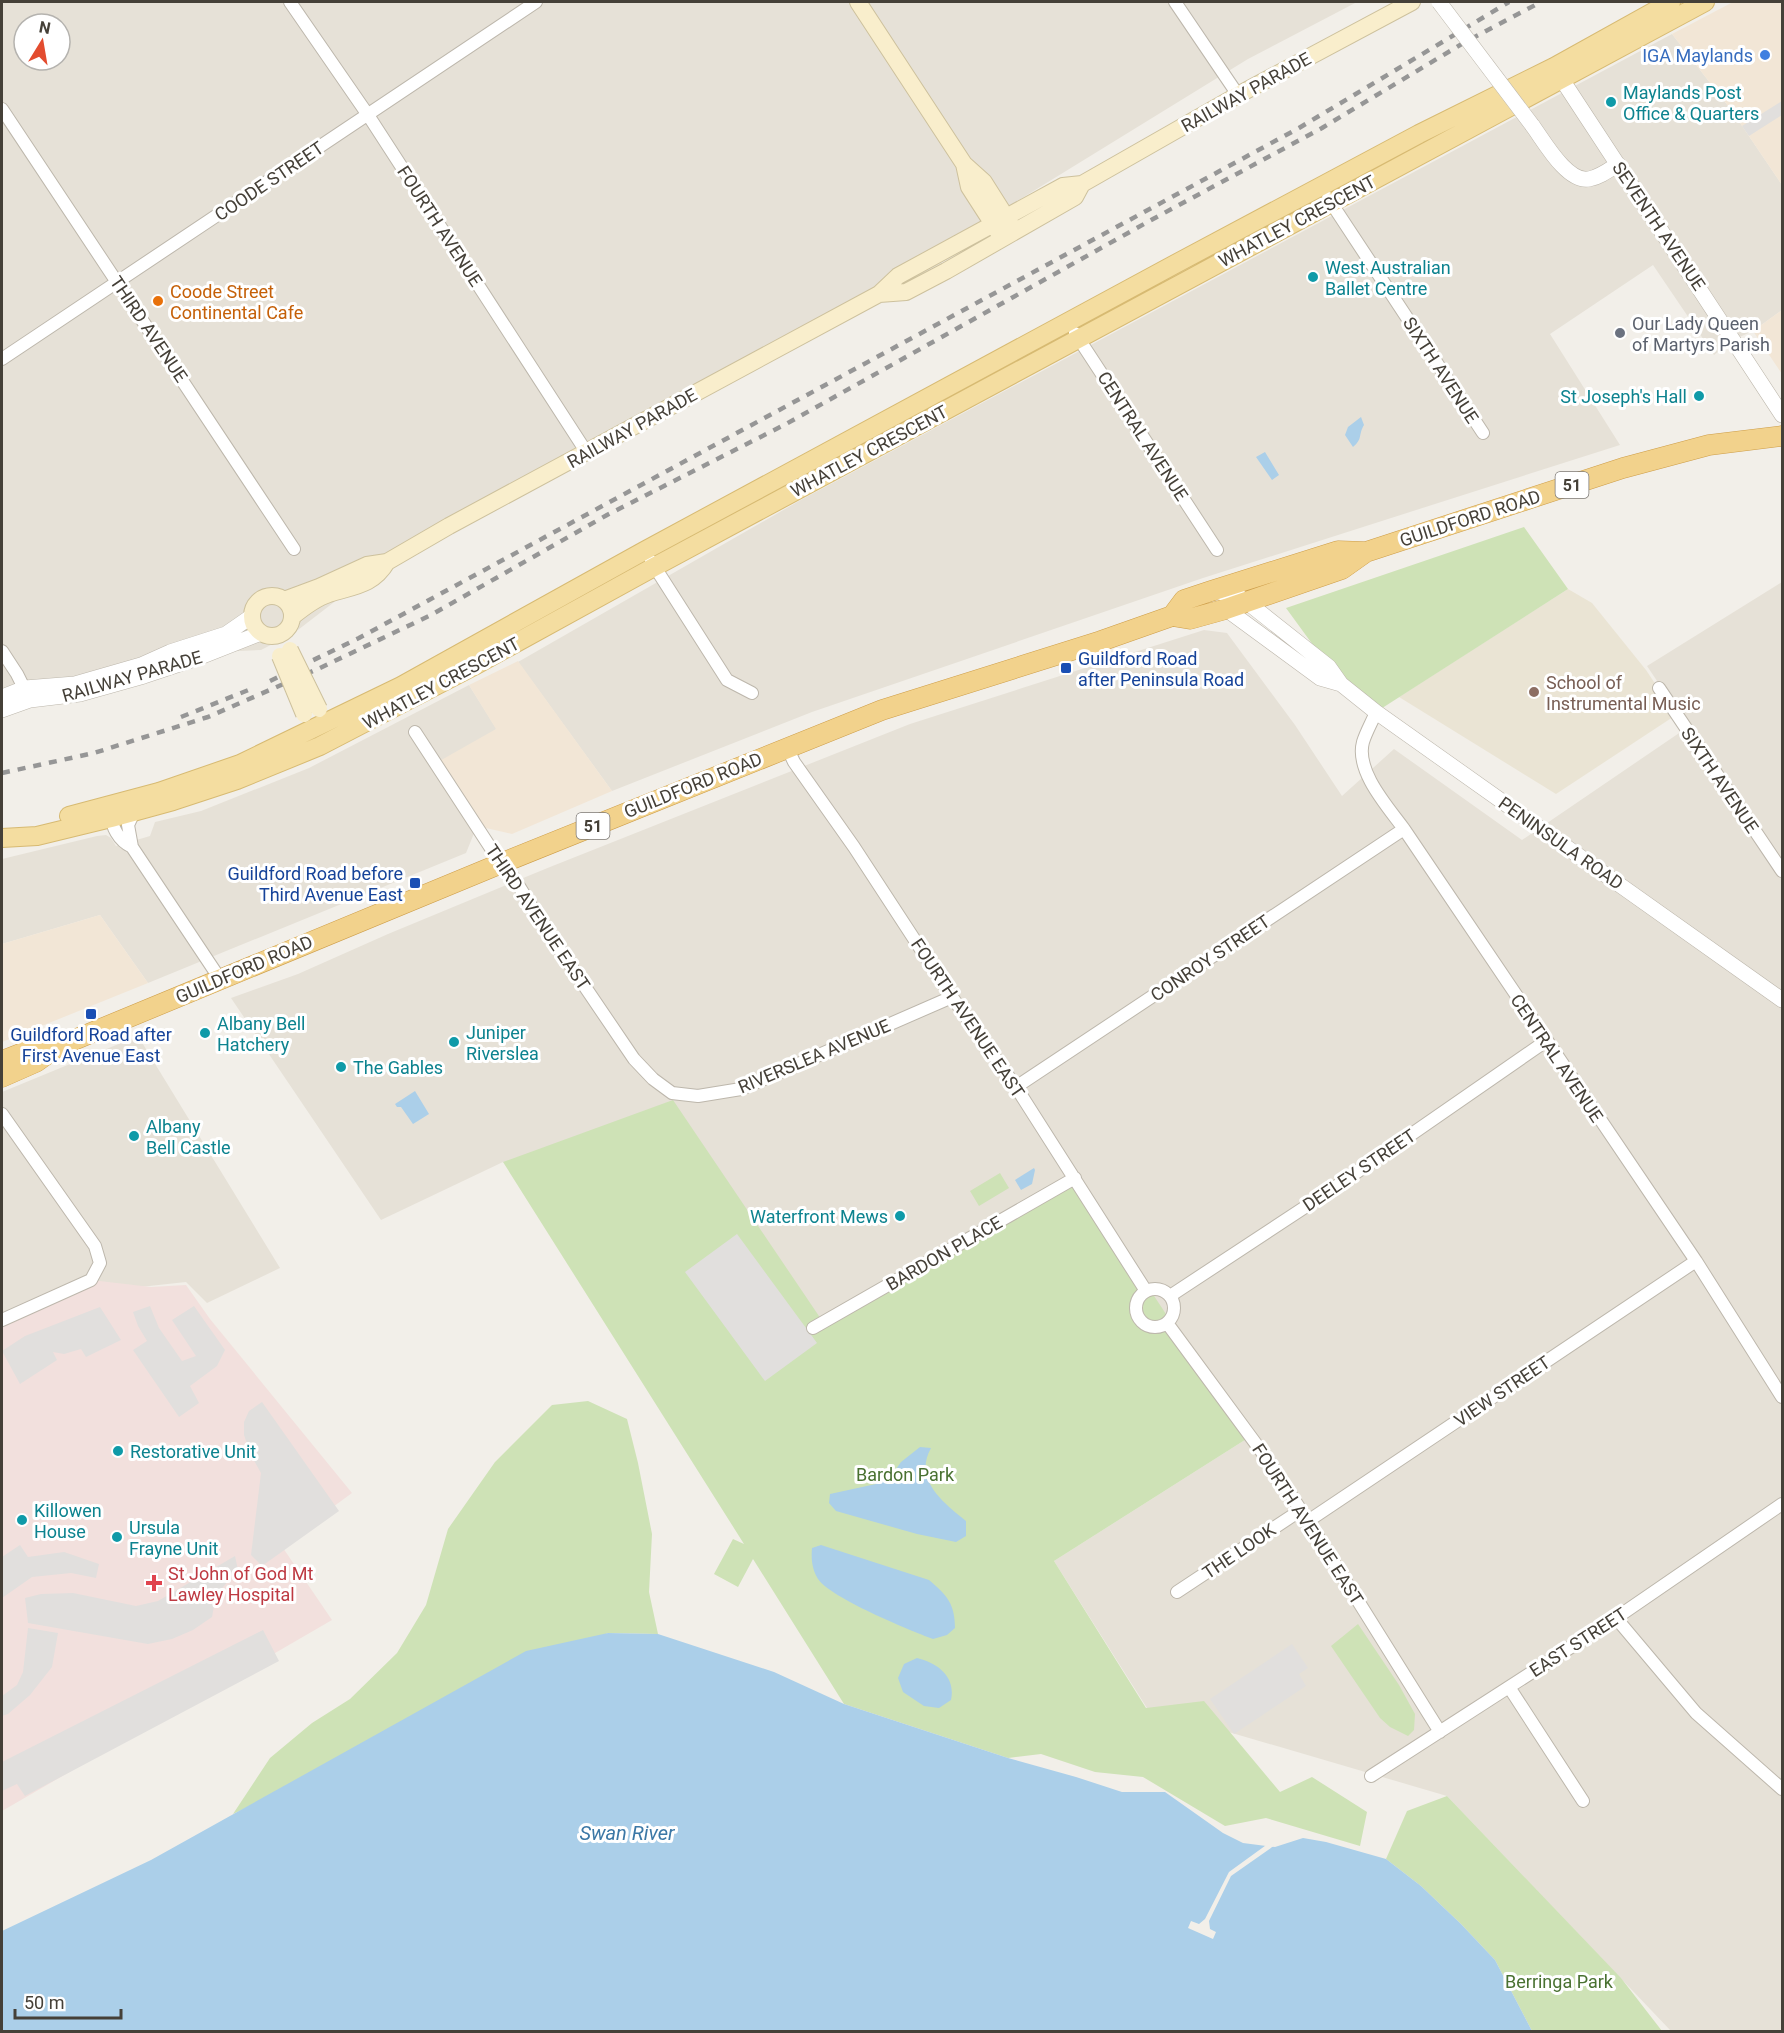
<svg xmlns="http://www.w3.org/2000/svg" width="1784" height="2033" viewBox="0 0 1784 2033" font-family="Roboto,sans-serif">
<rect width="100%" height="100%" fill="#f2efe9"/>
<path fill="#e6e1d7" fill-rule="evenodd" d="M2,2h1355l-109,57 -569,350 -324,177 -61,47 -33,17 -44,2 -215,63zM24,24h36v36h-36z
M1672,34l60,77 50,74v125l-29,21 -20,9 -19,15 -61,-90 -103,69 70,111 -417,133 -391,134 -200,79 -94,-129 281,-161z
M1782,582v1449h-111l-224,-235 -300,-88 -93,-147 194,-123 -425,-116 -320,-160 -122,58 -150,-222 67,-24 90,-40 162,-67 360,-143 294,-94 23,3 68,92 47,71 52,-47 128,91 166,-113 -41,-61z
M469,685l27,43 -19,98 -11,27 -318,130 -48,-68 -98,29v-85l95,-23 9,-1 5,3 5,8 34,-10 5,-14 46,-11 108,-43z
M138,1036l142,232 -73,35 -21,-21 -46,5 -138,32v-227z"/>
<path fill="#f2e6d6" d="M1733,2h49v183l-50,-74 -60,-77z
M1782,310v64l-29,-43z
M518,661l94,130 -100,43 -35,-8 -41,-63 60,-34 -27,-44z
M100,915l48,68 -146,59v-98z"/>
<path fill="#eae4d4" d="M1568,589l24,14 54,67 30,45 -120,79 -157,-97z"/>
<path fill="#f2e0dd" d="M91,1280l60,7 35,-2 24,34 142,174 -71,52 51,75 -330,191v-491z"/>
<path fill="#cee2b6" d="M1524,527l44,62 -192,123 -47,-45 -43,-59z
M673,1100l150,222 255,-141 170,257 -194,123 92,147 58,-7 76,91 32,-15 55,35 -7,34 -94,-28 -41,8 -82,-49 -48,-5 -54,-18 -33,4 -164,-54 -91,-145 -15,28 -24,-13 19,-35 11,5 -241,-382z
M1000,1173l9,15 -30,18 -9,-15z
M588,1401l39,18 11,44 14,71 -3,58 9,42 -50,-1 -375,181 37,-56 42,-35 38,-24 47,-46 29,-48 22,-76 47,-67 57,-57z
M1358,1624l41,61 16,29 -1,16 -6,6 -18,-9 -10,-9 -49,-72z
M1447,1796l174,182 41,53h-130l-37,-71 -34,-36 -40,-38 -35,-27 21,-48z"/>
<path fill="#e1dfdd" d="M1782,101v14l-33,21 -7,-10z
M737,1234l80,109 -52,38 -80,-109z
M150,1306l9,22 23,33 14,-5 -24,-36 22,-14 31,44 -8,16 -27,20 9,17 -20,14 -46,-67 14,-9 -9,-15 -5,-14z
M100,1307l21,33 -35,17 -5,-8 -17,5 -11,-2 4,8 -37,24 -18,-33 23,-15z
M262,1402l77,109 -77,55 -11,-11 10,-82 -10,-18 -7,-20v-13l5,-11z
M20,1545l8,12 36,-5 35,12 -3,14 -25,-5 -39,4 -30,21v-41z
M235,1556l3,14 -22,25 -4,22 -19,13 -21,9 -24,5 -120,-21 -3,-25 16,-4 32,-1 63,13 22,-5z
M28,1628l30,5 -6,34 -22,28 -22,19 -6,2v-20l15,-11 6,-13z
M263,1630l16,31 -254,135 -8,-12 -15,7v-29z
M1292,1644l16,24 -9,6 7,12 -72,48 -24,-35z"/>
<path fill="#abcfe9" d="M1361,417l3,8c-6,10 -1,14 -11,22l-8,-12 3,-8z
M1265,452l14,23 -7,5 -16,-23z
M415,1091l14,23 -16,10 -12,-17h-4l-2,-3z
M1034,1168l1,2 -3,14 -11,6 -6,-10z
M920,1447l11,1c-18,32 13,55 35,73v15l-10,6 -39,-8 -81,-23 -7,-8 1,-9 46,-10 18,-12 7,-10z
M821,1545l108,35c18,15 26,24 26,48l-8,7 -14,4c-24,-9 -102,-41 -115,-60 -6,-10 -7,-20 -6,-31z
M608,1633l50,1 116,38 70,32 164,54 68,19 46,15h43l58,41 20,10 32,4 28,-9 23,4 60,17 35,27 40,38 34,36 37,71 -1530,1v-101l149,-71 375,-209z
M917,1658c21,5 39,19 34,42l-12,8 -15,-2 -21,-14 -5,-14 6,-14z"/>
<path fill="#f2efe9" d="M1269,1843h9l-47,33 -22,45 1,8 6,3 -3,7 -25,-11 3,-7 8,3 6,-5 24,-47z"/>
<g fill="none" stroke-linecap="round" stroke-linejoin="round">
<g stroke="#bdb7ac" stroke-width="14">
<path id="minor" d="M290,2l78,113 219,338
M1175,2l63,93
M2,109l292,440
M1328,198l155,235
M1075,333l142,217
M2,359l534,-357
M651,561l76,119 25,13
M2,651l15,23 11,22
M1659,688l123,183
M1376,712c-4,10 -10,20 -13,30 -8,29 25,65 41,87l292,432 86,136
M415,732l77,118 20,25 29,47 93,137 19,20 19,14 26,3 43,-7 211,-92
M787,747l7,15 60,85 98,150 64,90 130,204
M112,812c-2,14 7,29 20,35
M134,812l-6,13 4,22 88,132
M1016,1087l388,-258
M2,1114l93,132 5,17 -9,17 -89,40
M1136 1308a19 19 0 1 1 38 0a19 19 0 1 1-38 0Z
M1170,1296l161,-106 215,-149
M1167,1323l103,140 38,58 132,211
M813,1328l262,-150
M1308,1521l388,-260
M1177,1592l124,-82
M1616,1618l80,95 86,76
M1509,1687l74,114
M1371,1776l245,-158 166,-114"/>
</g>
<g stroke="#bdb7ac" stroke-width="16">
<path id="tertiary" d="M1557,72l225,343
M1532,125c12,16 35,58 57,54 11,-2 20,-9 29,-15
M1213,591l25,5 9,6 82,65 12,17 35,28 406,288
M1226,609l94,69 21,6
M2,697l23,-9 50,-4 66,-19 29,-13 56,-18 26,-18
M2,710l28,-10 50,-6 64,-18 51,-17 66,-26"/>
</g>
<g stroke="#cdc19d" stroke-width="18">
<path id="secondary" d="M858,2l106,162 20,18 31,49
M964,164l5,23 29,45
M879,294l27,-2 40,-21 129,-74 7,-13
M252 616a20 20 0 1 1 40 0a20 20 0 1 1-40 0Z
M284,600l35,-13 48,-22 20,-3 62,-36 430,-232 19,-18 165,-90 19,-2 156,-89 174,-93
M292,617c11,-9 24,-19 37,-23 24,-8 44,-8 58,-32"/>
</g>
<g stroke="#d7ba72" stroke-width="20">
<path id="primary" d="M69,816l90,-24 81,-28 161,-78 243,-135 535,-289 240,-128 135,-67 117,-65
M2,838l35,-2 74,-18 62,-17 64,-21 83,-34 154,-80 180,-99 1051,-565"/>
</g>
<g stroke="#cd9d48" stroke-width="21">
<path id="trunk" d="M1172,616l12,-16 27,-9 127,-40 28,1
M2,1061l28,-11 26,-3
M2,1077l34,-15 21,-15 445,-184 380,-153 219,-69 71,-25 18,3 36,-10 116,-40 24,-17 257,-84 86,-23 73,-9"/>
</g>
<use href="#minor" stroke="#fff" stroke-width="12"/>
<use href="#tertiary" stroke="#fff" stroke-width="15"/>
<use href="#secondary" stroke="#f9eecc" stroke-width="16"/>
<use href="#primary" stroke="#f4dda0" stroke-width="18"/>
<use href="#trunk" stroke="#f2d28c" stroke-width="20"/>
<path stroke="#969696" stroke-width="4.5" stroke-dasharray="8 8" stroke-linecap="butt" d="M270,681l89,-43 940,-510 210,-126
M181,717l70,-28
M2,773l92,-20 114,-36 112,-49 111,-53 176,-100 179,-91 367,-205 169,-91 143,-86 76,-40"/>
<g stroke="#bdb7ac" stroke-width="16" stroke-linecap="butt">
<path id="tertiary-bridge" d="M1439,2l93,123"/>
</g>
<g stroke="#cdc19d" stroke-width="18" stroke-linecap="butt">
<path id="secondary-bridge" d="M290,650l29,59
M280,656l24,58"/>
</g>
<use href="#tertiary-bridge" stroke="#fff" stroke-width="15"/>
<use href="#secondary-bridge" stroke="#f9eecc" stroke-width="16"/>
</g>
<circle fill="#3f7fe0" stroke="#fff" stroke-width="2" cx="1765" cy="55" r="6"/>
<g fill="#0f9aa8" stroke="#fff" stroke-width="2">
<circle cx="1611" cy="102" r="6"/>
<circle cx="1313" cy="277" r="6"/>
<circle cx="1699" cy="396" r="6"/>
<circle cx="205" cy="1033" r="6"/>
<circle cx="454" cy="1042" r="6"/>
<circle cx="341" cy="1067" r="6"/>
<circle cx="134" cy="1136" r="6"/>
<circle cx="900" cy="1216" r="6"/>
<circle cx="118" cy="1451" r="6"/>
<circle cx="22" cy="1520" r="6"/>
<circle cx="117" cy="1537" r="6"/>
</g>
<circle fill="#e8710a" stroke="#fff" stroke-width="2" cx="158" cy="301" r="6"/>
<circle fill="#6b7280" stroke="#fff" stroke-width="2" cx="1620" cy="333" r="6"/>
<g fill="#1a4fb4" stroke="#fff" stroke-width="2">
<rect x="1060" y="662" width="12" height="12" rx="3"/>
<rect x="409" y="877" width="12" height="12" rx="3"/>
<rect x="85" y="1008" width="12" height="12" rx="3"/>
</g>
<circle fill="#8d6e63" stroke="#fff" stroke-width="2" cx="1534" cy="692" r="6"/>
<path fill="#e0444e" stroke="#fff" stroke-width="2" d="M151 1574h6v6h6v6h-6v6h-6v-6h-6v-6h6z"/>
<g text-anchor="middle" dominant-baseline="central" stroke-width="6" stroke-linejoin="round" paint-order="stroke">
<g fill="#fff" stroke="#7d7974" stroke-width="1.5">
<rect x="1555.5" y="472" width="33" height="26" rx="4.5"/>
<rect x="576.5" y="813" width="33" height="26" rx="4.5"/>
</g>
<g font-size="16" font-weight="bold" fill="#454038">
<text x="1572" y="485">51</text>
<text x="593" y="826">51</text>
</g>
<g font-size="18" fill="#366cbe" stroke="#fff" text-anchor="end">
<text x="1753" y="55">IGA Maylands</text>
</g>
<g font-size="18" fill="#454038" stroke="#fff">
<text transform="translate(1246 92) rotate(-29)">RAILWAY PARADE</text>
<text transform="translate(269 181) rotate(-34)">COODE STREET</text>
<text transform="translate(1297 221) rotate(-28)">WHATLEY CRESCENT</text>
<text transform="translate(440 226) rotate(57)">FOURTH AVENUE</text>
<text transform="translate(1659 226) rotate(56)">SEVENTH AVENUE</text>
<text transform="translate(149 329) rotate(56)">THIRD AVENUE</text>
<text transform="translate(1441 370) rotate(57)">SIXTH AVENUE</text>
<text transform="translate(632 428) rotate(-29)">RAILWAY PARADE</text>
<text transform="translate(1143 436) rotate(57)">CENTRAL AVENUE</text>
<text transform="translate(869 451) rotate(-28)">WHATLEY CRESCENT</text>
<text transform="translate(1470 518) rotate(-18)">GUILDFORD ROAD</text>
<text transform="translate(132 676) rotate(-16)">RAILWAY PARADE</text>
<text transform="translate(441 683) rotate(-28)">WHATLEY CRESCENT</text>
<text transform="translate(1720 780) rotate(56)">SIXTH AVENUE</text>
<text transform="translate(693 785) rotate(-22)">GUILDFORD ROAD</text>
<text transform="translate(1561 843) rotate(35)">PENINSULA ROAD</text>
<text transform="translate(538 917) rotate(56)">THIRD AVENUE EAST</text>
<text transform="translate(1210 958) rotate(-34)">CONROY STREET</text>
<text transform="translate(244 969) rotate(-23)">GUILDFORD ROAD</text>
<text transform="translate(968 1018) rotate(56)">FOURTH AVENUE EAST</text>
<text transform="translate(814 1056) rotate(-23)">RIVERSLEA AVENUE</text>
<text transform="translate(1557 1058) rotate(56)">CENTRAL AVENUE</text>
<text transform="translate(1359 1170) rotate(-34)">DEELEY STREET</text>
<text transform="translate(944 1253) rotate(-30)">BARDON PLACE</text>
<text transform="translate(1502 1391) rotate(-34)">VIEW STREET</text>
<text transform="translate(1308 1524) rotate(57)">FOURTH AVENUE EAST</text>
<text transform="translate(1239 1551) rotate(-34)">THE LOOK</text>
<text transform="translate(1578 1642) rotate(-33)">EAST STREET</text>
</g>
<g font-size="18" fill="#0d838f" stroke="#fff" text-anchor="start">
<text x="1623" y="92">Maylands Post<tspan x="1623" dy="21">Office &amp; Quarters</tspan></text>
<text x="1325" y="267">West Australian<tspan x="1325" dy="21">Ballet Centre</tspan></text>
<text x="1687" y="396" text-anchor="end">St Joseph's Hall</text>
<text x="217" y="1023">Albany Bell<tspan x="217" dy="21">Hatchery</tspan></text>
<text x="466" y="1032">Juniper<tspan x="466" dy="21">Riverslea</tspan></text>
<text x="353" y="1067">The Gables</text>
<text x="146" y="1126">Albany<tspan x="146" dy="21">Bell Castle</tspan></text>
<text x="888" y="1216" text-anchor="end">Waterfront Mews</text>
<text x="130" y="1451">Restorative Unit</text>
<text x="34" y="1510">Killowen<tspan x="34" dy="21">House</tspan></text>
<text x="129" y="1527">Ursula<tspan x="129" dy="21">Frayne Unit</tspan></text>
</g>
<g font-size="18" fill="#c56008" stroke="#fff" text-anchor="start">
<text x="170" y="291">Coode Street<tspan x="170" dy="21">Continental Cafe</tspan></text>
</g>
<g font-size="18" fill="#5b616d" stroke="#fff" text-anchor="start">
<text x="1632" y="323">Our Lady Queen<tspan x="1632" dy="21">of Martyrs Parish</tspan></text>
</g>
<g font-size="18" fill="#164399" stroke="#fff" text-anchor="start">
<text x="1078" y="658">Guildford Road<tspan x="1078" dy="21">after Peninsula Road</tspan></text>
<text x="403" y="873" text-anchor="end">Guildford Road before<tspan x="403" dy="21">Third Avenue East</tspan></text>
<text x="91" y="1034" text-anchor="middle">Guildford Road after<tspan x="91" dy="21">First Avenue East</tspan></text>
</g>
<g font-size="18" fill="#785e54" stroke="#fff" text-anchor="start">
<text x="1546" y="682">School of<tspan x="1546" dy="21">Instrumental Music</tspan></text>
</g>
<g font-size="18" fill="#497131" stroke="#fff">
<text x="905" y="1474">Bardon Park</text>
<text x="1559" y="1981">Berringa Park</text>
</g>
<g font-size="18" fill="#be3a42" stroke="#fff" text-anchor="start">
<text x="168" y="1573">St John of God Mt<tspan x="168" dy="21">Lawley Hospital</tspan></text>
</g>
<g font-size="20" font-style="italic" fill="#3c78a6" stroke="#fff">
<text x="627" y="1833">Swan River</text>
</g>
</g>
<rect width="1784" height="2033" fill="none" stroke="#454038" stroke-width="6"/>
<g transform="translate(42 42) rotate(11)"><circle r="28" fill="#ffffff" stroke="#b5b3af" stroke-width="1.5"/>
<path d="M0-4.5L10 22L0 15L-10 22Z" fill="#e34c2f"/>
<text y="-9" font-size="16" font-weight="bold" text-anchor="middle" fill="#454038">N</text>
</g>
<path d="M15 2009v9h106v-9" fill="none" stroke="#454038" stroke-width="3"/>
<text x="24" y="2009" font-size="18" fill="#454038" stroke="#ffffff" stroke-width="4.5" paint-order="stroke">50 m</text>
</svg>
